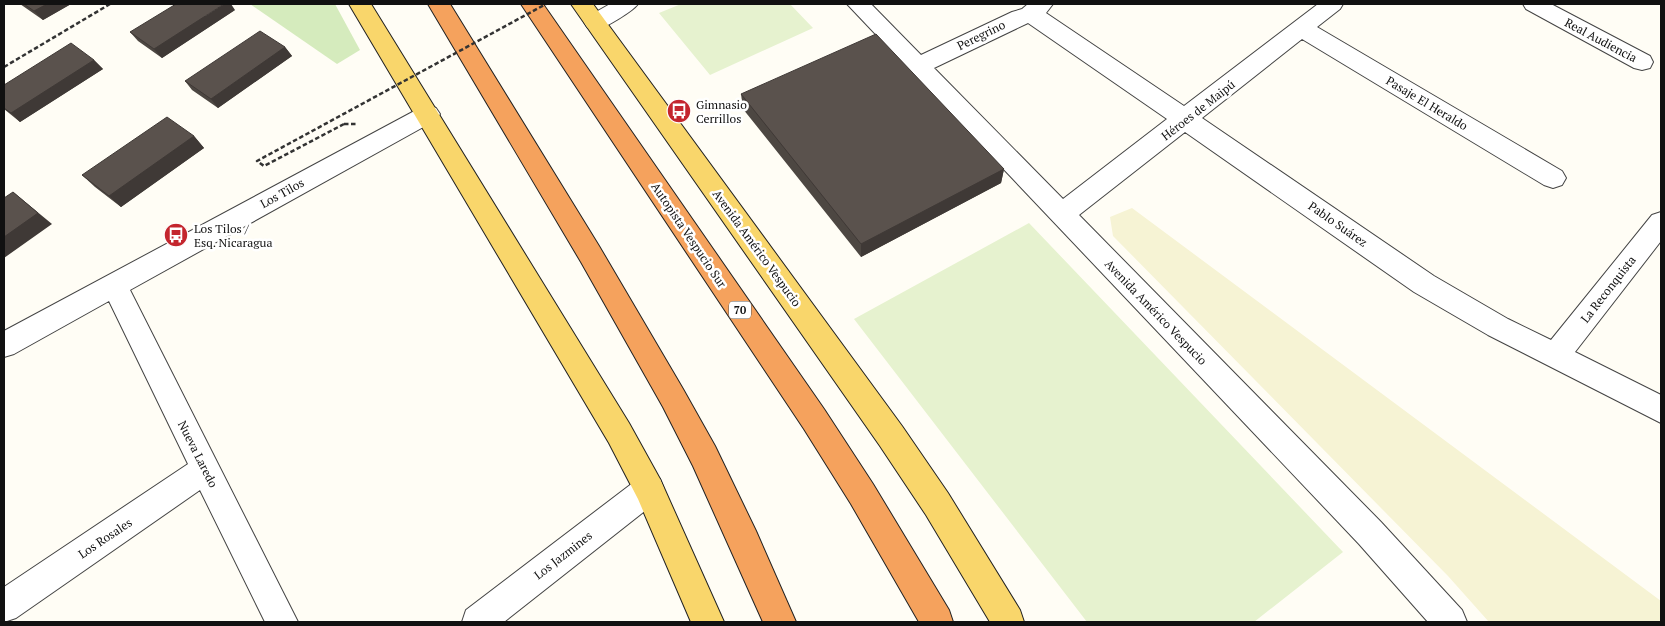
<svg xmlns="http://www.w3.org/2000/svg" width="1665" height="626" viewBox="0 0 1665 626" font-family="'PT Serif',serif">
<rect width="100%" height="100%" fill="#fffdf5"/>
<path fill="#f6f3d4" d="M1132,208l529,393v21h-172l-41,-46 -335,-340 -3,-19z"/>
<path fill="#d5ebbd" d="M250,4h85l25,46 -23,14z"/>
<path fill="#e6f2cf" d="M681,4h109l23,24 -103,47 -51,-62z
M1029,223l314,329 -89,70h-167l-233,-303z"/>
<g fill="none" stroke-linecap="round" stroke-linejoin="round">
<g stroke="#444" stroke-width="2">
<path id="minor" d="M610,4h28c-5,7 -34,25 -43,26 0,0 -7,-2 -8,-3l-3,-5 3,-5z
M847,4h24l50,51 91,-43 10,-3 6,-5h25l-7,9 138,93 134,-102h25l-3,5 -23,18 245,144 4,7 -4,7 -9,3 -9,-3 -242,-146 -100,79 232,158 74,43 43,21 101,-125 9,-3v29l-86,111 86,43v28l-173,-88 -74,-43 -229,-160 -106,83 302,307 81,88 5,12h-39l-69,-78zM1028,23l139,96 -104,80 -129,-131z
M1523,4h28l99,52 3,6 -3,6 -8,2 -8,-2 -108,-59z
M428,105l8,3 4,6 -4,6 -306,170 168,332h-33l-65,-132 -184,128 -12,4v-35l184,-123 -79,-163 -95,53 -10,3v-26l416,-223z
M649,474l11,5 4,10 -4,10 -156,123h-42l4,-12 172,-131z"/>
</g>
<g stroke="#222" stroke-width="2">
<path id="major" d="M349,4h22l258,419 31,56 64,143h-33l-53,-123 -29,-56z
M571,4h22l309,422 46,67 72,117 4,12h-34l-64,-107 -46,-69z"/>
</g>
<g stroke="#222" stroke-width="2">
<path id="highway" d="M428,4h22l149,242 84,143 32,57 41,85 40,91h-33l-70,-156 -30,-59 -82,-145z
M521,4h22l281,405 49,75 76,126 4,12h-34l-68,-118 -47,-75z"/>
</g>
<path stroke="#333" stroke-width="2.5" stroke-dasharray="4.5 2.5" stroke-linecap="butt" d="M4,67l106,-63
M344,124h13"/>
<use href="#minor" fill="#fff" fill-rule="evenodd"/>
<use href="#major" fill="#f9d66b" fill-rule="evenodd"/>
<use href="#highway" fill="#f5a25d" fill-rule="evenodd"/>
<path stroke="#333" stroke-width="2.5" stroke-dasharray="4.5 2.5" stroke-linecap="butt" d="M344,124l-80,42 -7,-5 289,-157"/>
</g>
<path fill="#4d4742" d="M20,4h51l-28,16z
M235,10l-73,48 -24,-17 -8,-9z
M285,47l7,9 -74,52 -26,-18 -7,-9z
M94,60l9,9 -83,53 -16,-13v-24z
M741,94l263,75 -3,14 -140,74 -118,-148z
M194,136l10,12 -83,59 -26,-20 -13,-12z"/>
<path fill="#3f3936" d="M47,4h24l-28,16 -9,-9z
M224,4h7l4,6 -73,48 -8,-9z
M285,47l7,9 -74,52 -7,-9z
M94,60l9,9 -83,53 -9,-9z
M194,136l10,12 -83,59 -12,-11z
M1004,169l-3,14 -140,74v-13z
M13,192l39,32 -48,34v-21z"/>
<path fill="#5a524d" stroke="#3f3936" d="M24,4h23l-13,7z
M176,4h48l-70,45 -24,-17z
M260,31l25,16 -74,52 -26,-18z
M876,34l128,135 -143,75 -120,-150z
M71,43l23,17 -83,53 -7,-5v-23z
M167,117l27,19 -85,60 -27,-21z
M13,192l25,21 -34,24v-39z"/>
<defs>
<g id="bus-disc" transform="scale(1.25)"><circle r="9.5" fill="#c4262e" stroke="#fff"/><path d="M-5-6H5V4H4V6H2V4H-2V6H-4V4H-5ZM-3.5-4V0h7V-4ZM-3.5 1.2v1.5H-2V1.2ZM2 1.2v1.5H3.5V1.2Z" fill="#fff"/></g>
</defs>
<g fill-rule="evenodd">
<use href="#bus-disc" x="679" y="111"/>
<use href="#bus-disc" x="176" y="235"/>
</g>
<g text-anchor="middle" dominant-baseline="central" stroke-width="5" stroke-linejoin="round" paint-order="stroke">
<rect fill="#fff" stroke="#585858" stroke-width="1" x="729" y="301.5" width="22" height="17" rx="4"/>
<g font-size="11" font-weight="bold" fill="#111">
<text x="740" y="310">70</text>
</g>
<g font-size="12" fill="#111" stroke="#fff">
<text transform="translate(981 35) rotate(-26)">Peregrino</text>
<text transform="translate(1601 40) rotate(28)">Real Audiencia</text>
<text transform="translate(1427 103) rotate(31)">Pasaje El Heraldo</text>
<text transform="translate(1198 110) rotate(-38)">Héroes de Maipú</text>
<text transform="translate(282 193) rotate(-29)">Los Tilos</text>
<text transform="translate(1338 224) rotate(35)">Pablo Suárez</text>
<text transform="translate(689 235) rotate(56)">Autopista Vespucio Sur</text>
<text transform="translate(757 248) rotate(54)">Avenida Américo Vespucio</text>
<text transform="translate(1608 289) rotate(-52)">La Reconquista</text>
<text transform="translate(1156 312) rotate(46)">Avenida Américo Vespucio</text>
<text transform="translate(198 454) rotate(63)">Nueva Laredo</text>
<text transform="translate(105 538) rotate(-34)">Los Rosales</text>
<text transform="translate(563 555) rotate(-38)">Los Jazmines</text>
</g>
<g font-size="12" fill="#111" stroke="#fff" text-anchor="start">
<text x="696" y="104">Gimnasio<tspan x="696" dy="14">Cerrillos</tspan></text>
<text x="194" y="228">Los Tilos /<tspan x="194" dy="14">Esq. Nicaragua</tspan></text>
</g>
</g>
<rect width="1665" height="626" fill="none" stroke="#111111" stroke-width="10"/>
</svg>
